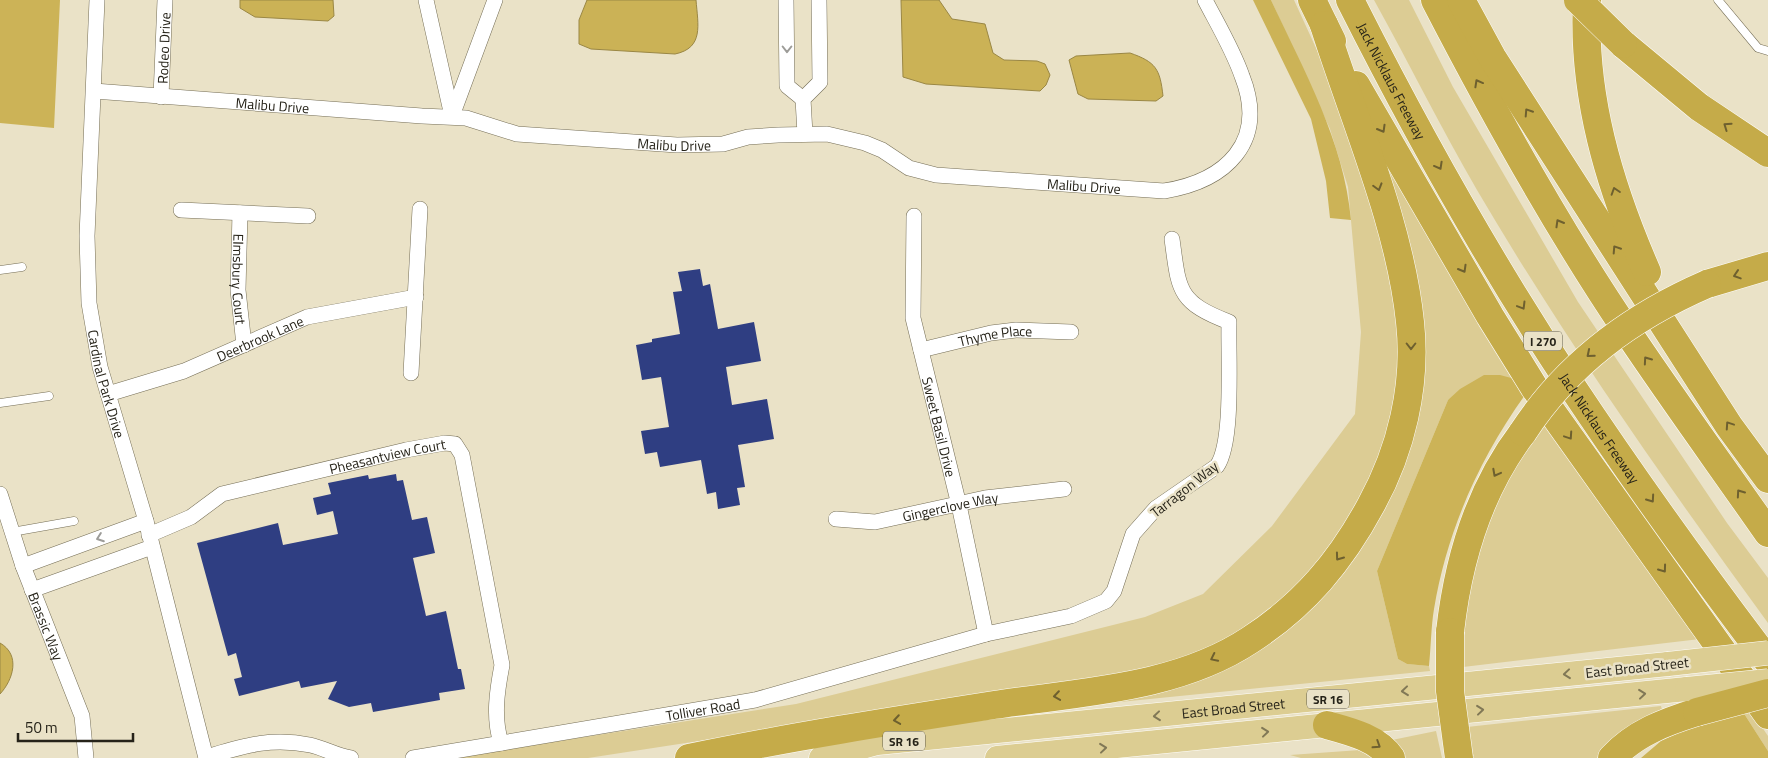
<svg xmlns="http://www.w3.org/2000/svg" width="1768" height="758" viewBox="0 0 1768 758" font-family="'Titillium Web',sans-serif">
<rect width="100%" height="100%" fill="#eae2c7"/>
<path fill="#dccc94" d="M1271,0h23l43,94 57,191 6,92 -7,50 -38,94 -82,91 -63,37 -67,24 -555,85h-138l346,-54 349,-87 58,-23 69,-68 83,-112 6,-82 -13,-145 -18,-58z
M1374,0h35l44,87 125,215 149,221 41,55v45c-102,-140 -203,-283 -291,-433 -36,-62 -68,-127 -103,-190z
M1383,156l132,223 -67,21 -71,171 21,88 9,5 22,2 1,5 -380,38 219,-73 139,-203z
M1544,423l156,216 -237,28c-3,-55 13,-126 37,-176 11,-24 29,-46 44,-68z
M1661,706l1,4 -61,43 -4,5h-123l-7,-31z
M1751,711l17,25v15l-25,-39z
M1436,731l6,27h-41l-9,-18z
M1360,750l18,8h-77l-11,-3z"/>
<path fill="#ccb357" d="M0,0h60l-6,128 -54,-5z
M1253,0h18c33,71 73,141 80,220l-21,-2 -4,-37 -15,-62z
M1484,375h16l15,4 10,16c-46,64 -78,136 -91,214 -3,18 -3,38 -5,57l-22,-2 -9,-5 -21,-88 71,-171 12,-11z
M1743,712l25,39v7h-127l20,-17 47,-22z"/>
<path fill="#cbb256" stroke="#9a8744" d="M240,0h93l1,16 -6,5 -73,-4 -15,-9z
M587,0h109c2,25 8,48 -21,54l-84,-5 -12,-5v-24z
M901,0h38l13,19 33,5 8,29 11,7 33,1 8,3 5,11 -4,10 -6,6 -114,-7 -23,-7z
M1130,53c26,9 30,16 33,43l-7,5 -68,-2 -10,-5 -9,-34 7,-4z
M0,643c21,12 13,37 0,51z"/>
<path fill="#2f3e82" d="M700,269l3,17 7,-2 8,45 36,-7 7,39 -35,6 6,38 35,-6 7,40 -36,6 7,42 -8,1 3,17 -22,4 -2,-17 -9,2 -6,-34 -41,7 -3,-15 -12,2 -4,-23 28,-4 -8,-50 -19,3 -6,-35 16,-3v-3l28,-5 -7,-42 9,-1 -4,-19z
M396,474l1,7 6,-1 9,40 15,-3 8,36 -22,5 13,58 20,-5 12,58h3l4,20 -26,4 1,7 -67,12 -2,-9 -22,4 -21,-8 9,-18 -36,7 -2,-7 -60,15 -5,-17 8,-2 -6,-24 -8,3 -31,-113 81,-20 5,22 55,-11 -5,-23 -16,4 -4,-17 18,-4 -3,-11 40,-8 1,4z"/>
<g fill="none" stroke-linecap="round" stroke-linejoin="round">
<g stroke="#756e56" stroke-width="9">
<path id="service" d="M1718,0l40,48 10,3
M0,270l22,-3
M0,403l49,-7
M12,532l62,-11"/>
</g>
<g stroke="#756e56" stroke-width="16">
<g id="minor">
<path id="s1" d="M97,0l-10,236 2,67 11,64 46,154 60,237"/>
<path d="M426,0l26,116"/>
<path d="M786,0l1,86 16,13"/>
<path id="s2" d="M94,91l328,25 44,2 51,16 160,11 46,-1 25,-7 30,-2 49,-1 38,9 17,7 27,18 27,7 228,16c62,-10 104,-49 78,-115 -9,-26 -24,-51 -37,-76"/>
<path id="s3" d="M161,97l4,-97"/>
<path d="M452,116l43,-116"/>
<path d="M805,134l-2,-35 17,-17 -1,-82"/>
<path d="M181,210l127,6"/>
<path id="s4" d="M240,213l-2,77 6,55"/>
<path id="s5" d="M914,216l-1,102 46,187 27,129"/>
<path id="s6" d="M921,350l70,-17 25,-3 55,2"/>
<path d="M411,373l9,-164"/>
<path id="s7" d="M108,394l76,-23 123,-54 109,-20"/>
<path id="s8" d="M0,494l23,72 59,150 4,42"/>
<path id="s9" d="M836,519l39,3 110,-24 79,-9"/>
<path id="s10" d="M149,535l42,-18 31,-23 184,-44 39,-7 10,1 7,11 40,210c-5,26 -9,52 -1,78"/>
<path d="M23,566l123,-45"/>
<path d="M32,590l120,-43"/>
<path d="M206,757c38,-11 64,-20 104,-12 14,3 27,11 41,13"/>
<path id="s11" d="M413,758l342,-58 231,-66 85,-18 35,-15 8,-10 19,-57 23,-26 61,-42c17,-25 11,-110 12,-144 -52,-20 -50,-32 -57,-83"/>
</g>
</g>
<g stroke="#fff" stroke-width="25">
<g id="primary">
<path id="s12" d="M821,758l56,-15 791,-79"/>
<path d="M997,758l690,-69"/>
</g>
</g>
<g stroke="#fff" stroke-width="29">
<g id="motorway">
<path d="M1312,0l20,41"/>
<path id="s13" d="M1350,0c66,131 138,260 219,382 63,95 130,188 199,279"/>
<path d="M1435,0c59,114 122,228 194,334 45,67 93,133 139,199"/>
<path d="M1461,0l31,57 237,369 39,53"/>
<path d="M1587,0c-5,95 22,185 60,272"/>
<path d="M1623,44l76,63 69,46"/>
<path d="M1356,85l134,231 44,71 234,328"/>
<path d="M1707,284l61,-18"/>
<path d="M1450,632c8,-72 28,-141 73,-200"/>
<path d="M1327,725c22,6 51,13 64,33"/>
<path d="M689,758c101,-21 203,-37 305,-53 85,-13 182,-16 256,-65 54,-35 91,-79 121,-135 30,-54 46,-120 39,-183 -10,-98 -56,-202 -86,-297"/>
<path d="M1612,758c23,-25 53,-36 85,-46"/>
</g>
</g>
<use href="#service" stroke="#fff" stroke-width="8"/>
<use href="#minor" stroke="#fff" stroke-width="15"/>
<use href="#primary" stroke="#dccd92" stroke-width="24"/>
<use href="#motorway" stroke="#c5ab49" stroke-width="28"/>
<g stroke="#fff" stroke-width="25" stroke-linecap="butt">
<path id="primary-bridge" d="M1668,664l100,-11
M1687,689l81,-8"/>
</g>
<g stroke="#fff" stroke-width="29" stroke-linecap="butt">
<path id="motorway-bridge" d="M1578,0l45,44
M1523,432c45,-69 108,-115 184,-148
M1450,632v59l9,67
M1697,712l71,-19"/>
</g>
<use href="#primary-bridge" stroke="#dccd92" stroke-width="24"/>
<use href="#motorway-bridge" stroke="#c5ab49" stroke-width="28"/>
</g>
<defs><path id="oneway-chevron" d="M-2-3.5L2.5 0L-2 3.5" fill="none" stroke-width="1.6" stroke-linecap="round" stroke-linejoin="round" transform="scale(1.25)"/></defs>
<g stroke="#9d9c98">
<use href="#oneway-chevron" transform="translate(787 49) rotate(90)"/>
<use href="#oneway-chevron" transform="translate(100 538) rotate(160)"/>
</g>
<g stroke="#6e602f">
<use href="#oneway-chevron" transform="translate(1478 83) rotate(-119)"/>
<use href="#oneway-chevron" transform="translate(1528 112) rotate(-123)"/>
<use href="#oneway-chevron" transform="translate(1727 126) rotate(-145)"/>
<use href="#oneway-chevron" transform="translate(1382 129) rotate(60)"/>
<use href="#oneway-chevron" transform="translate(1439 166) rotate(61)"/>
<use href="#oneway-chevron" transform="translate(1378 187) rotate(74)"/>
<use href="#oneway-chevron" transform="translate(1615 191) rotate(-108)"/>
<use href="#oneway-chevron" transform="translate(1559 223) rotate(-120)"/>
<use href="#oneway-chevron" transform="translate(1616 249) rotate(-123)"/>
<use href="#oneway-chevron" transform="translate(1463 269) rotate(60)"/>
<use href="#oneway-chevron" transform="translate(1737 275) rotate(162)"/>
<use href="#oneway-chevron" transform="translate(1522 306) rotate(59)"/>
<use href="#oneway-chevron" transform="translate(1411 346) rotate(90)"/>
<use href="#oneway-chevron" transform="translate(1590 354) rotate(140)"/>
<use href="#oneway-chevron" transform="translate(1647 360) rotate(-125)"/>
<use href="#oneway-chevron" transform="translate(1729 425) rotate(-124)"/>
<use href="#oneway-chevron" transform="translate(1569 436) rotate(56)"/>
<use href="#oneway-chevron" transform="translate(1496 473) rotate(118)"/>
<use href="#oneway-chevron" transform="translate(1740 493) rotate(-125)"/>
<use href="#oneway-chevron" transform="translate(1651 499) rotate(55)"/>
<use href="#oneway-chevron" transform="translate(1339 557) rotate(126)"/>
<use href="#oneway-chevron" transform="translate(1663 569) rotate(54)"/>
<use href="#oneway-chevron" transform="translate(1214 658) rotate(154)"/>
<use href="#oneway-chevron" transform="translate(1057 696) rotate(172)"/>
<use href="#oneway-chevron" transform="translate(897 720) rotate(171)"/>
<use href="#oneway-chevron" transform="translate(1377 745) rotate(33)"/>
</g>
<g stroke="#817856">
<use href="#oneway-chevron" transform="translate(1567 674) rotate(174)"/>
<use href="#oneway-chevron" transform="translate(1405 691) rotate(174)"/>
<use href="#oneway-chevron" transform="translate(1642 694) rotate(-6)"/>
<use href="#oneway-chevron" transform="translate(1480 710) rotate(-6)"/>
<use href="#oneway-chevron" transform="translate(1157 716) rotate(174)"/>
<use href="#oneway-chevron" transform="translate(1265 732) rotate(-6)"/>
<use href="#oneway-chevron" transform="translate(1103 748) rotate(-6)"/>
</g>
<g text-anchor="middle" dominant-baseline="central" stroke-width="5" stroke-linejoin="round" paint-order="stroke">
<g fill="#eae2c7" stroke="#615c4d" stroke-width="1">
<rect x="1524" y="331.5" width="38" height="19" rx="4"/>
<rect x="1307" y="689.5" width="42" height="19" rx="4"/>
<rect x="883" y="731.5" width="42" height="19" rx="4"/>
</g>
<g font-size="12" font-weight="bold" fill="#262319">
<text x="1543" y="341">I 270</text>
<text x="1328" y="699">SR 16</text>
<text x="904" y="741">SR 16</text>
</g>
<g font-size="14" fill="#262319" stroke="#eae2c7">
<text stroke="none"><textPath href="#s3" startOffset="49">Rodeo Drive</textPath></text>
<text stroke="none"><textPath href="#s13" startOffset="91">Jack Nicklaus Freeway</textPath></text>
<text stroke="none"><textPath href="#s2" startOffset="179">Malibu Drive</textPath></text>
<text stroke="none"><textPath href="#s2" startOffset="584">Malibu Drive</textPath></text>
<text stroke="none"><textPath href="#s2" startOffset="1004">Malibu Drive</textPath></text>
<text stroke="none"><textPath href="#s4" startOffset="66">Elmsbury Court</textPath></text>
<text stroke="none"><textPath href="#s6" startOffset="76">Thyme Place</textPath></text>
<text stroke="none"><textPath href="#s7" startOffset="162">Deerbrook Lane</textPath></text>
<text stroke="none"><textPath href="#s1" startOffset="386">Cardinal Park Drive</textPath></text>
<text stroke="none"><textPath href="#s5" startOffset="214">Sweet Basil Drive</textPath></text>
<text stroke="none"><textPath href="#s13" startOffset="496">Jack Nicklaus Freeway</textPath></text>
<text stroke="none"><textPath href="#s10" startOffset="254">Pheasantview Court</textPath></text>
<text transform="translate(1184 489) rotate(-38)">Tarragon Way</text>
<text stroke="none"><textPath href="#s9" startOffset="116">Gingerclove Way</textPath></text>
<text stroke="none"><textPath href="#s8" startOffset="140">Brassic Way</textPath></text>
<text transform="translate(1637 667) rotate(-6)">East Broad Street</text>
<text stroke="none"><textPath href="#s12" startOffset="416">East Broad Street</textPath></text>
<text stroke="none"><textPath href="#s11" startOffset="294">Tolliver Road</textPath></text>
</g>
</g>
<path d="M18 733v8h115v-8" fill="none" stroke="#262319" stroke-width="2.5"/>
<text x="25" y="733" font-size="15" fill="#262319" stroke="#eae2c7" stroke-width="4" paint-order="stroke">50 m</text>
</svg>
